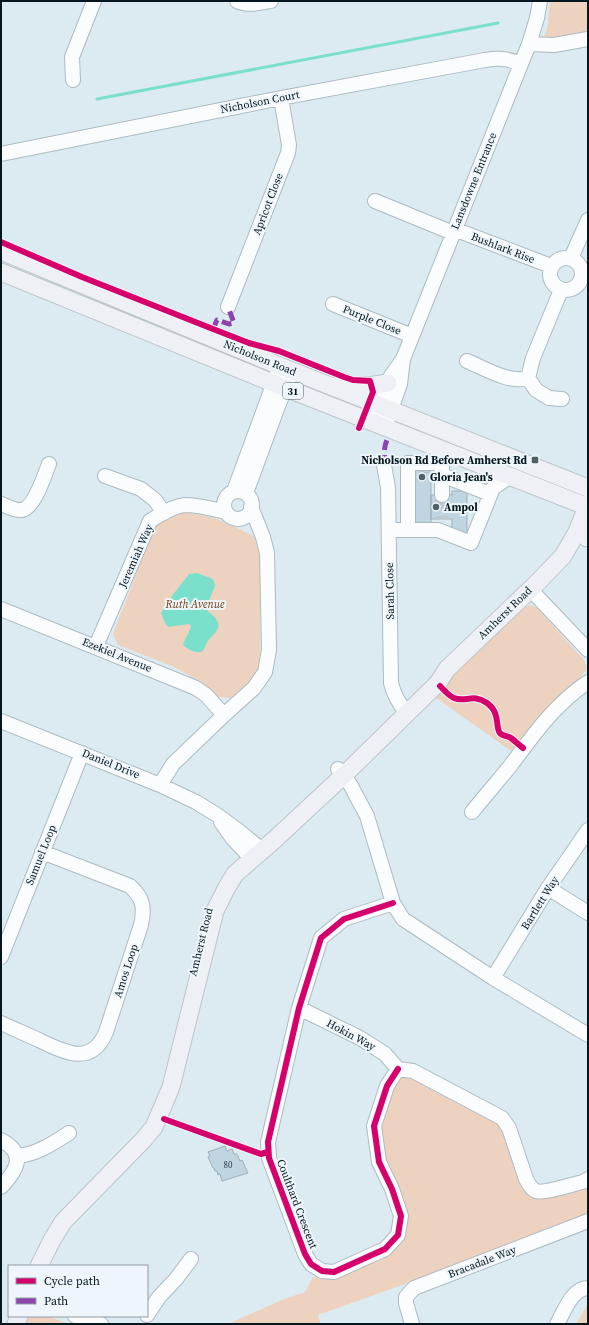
<svg xmlns="http://www.w3.org/2000/svg" width="589" height="1325" viewBox="0 0 589 1325" font-family="'Source Serif 4',serif">
<rect width="100%" height="100%" fill="#dceaf2"/>
<path fill="#eed2c0" d="M550,1h38v33l-45,7 5,-16z
M185,512l30,6 39,18 6,20v96l-2,17 -7,12 -20,17 -14,-1 -16,-15 -27,-15 -56,-22 -5,-11 41,-106 15,-10z
M530,605l7,3 47,52 3,8c-11,17 -27,29 -41,43 -13,12 -23,27 -35,40l-79,-56 92,-87z
M399,1072l98,49 8,8 22,61 61,-9v38l-270,96 3,9h-93l56,-25 21,-7 8,-15 18,2 68,-43 -24,-110z
M588,1303v21h-12z
M35,1316h13l20,8h-42l1,-5z"/>
<path fill="#7be0cb" d="M197,573l16,6 2,7 -7,17 -1,7c3,4 7,5 9,9 7,10 -3,15 -8,22 -3,4 -2,6 -6,11 -8,1 -13,-2 -19,-7 2,-7 7,-13 8,-19l-2,-2 -21,3 -3,-4 -4,-10 7,-12 21,-27z"/>
<g fill="none" stroke-linecap="round" stroke-linejoin="round">
<path stroke="#7be0cb" stroke-width="3" d="M97,99l401,-76"/>
</g>
<path fill="#bfd5e2" stroke="#a1afb7" d="M413,466h9v6h9v52h-18z
M452,491h15v44h-15v-16h-21v-24h21z
M225,1146l2,5 5,-2 2,5h3l3,7 2,-1 6,13 -26,8 -2,-7 -2,1 -1,-4h-2l-1,-3h-1l-5,-11 2,-1 -2,-4z"/>
<g fill="none" stroke-linecap="round" stroke-linejoin="round">
<path stroke="#bccad2" stroke-width="14" stroke-dasharray="14 7" stroke-linecap="butt" d="M442,495v24"/>
<g stroke="#acbbc3" stroke-width="16">
<path id="minor" d="M237,1c10,5 23,2 34,0
M529,44l25,1 34,-6
M73,80l-1,-23 22,-56
M1,154l280,-56 204,-38c13,-2 23,-2 35,4
M375,201l78,32
M454,229l97,37
M550 274a16 16 0 1 1 32 0a16 16 0 1 1-32 0Z
M571,258l17,-38
M561,290l-28,68 -5,20 8,12 13,8 13,1
M333,304l79,32
M228,307l60,-154 1,-8 -8,-47
M467,361c17,7 43,23 61,17
M377,414l14,-38 12,-17 126,-315 8,-26 3,-17
M385,427l15,-43 3,-25
M384,465l4,23 3,195c3,12 7,20 16,30
M442,467v28
M442,475l48,19
M105,476l36,13 14,11 9,13
M234,491l46,-125
M224 505a14 14 0 1 1 28 0a14 14 0 1 1-28 0Z
M246,493l32,-87 11,-27
M1,504c6,2 14,7 21,6 13,-3 22,-34 27,-46
M389,530h49l33,13 22,-55 16,-11
M408,530v-67h34
M530,589l58,61
M1,609l195,79 10,7 18,20
M96,646l54,-125c9,-6 24,-15 35,-16 14,0 28,4 41,7
M1,721l159,64 36,17 21,13 23,17 22,18
M338,769l6,6 7,11 16,30 26,87 10,16 90,59 95,57
M160,785l13,-21 51,-49 30,-27 11,-16 4,-22 -2,-97 -4,-16 -12,-30
M472,812c13,-16 26,-31 39,-47 23,-31 44,-61 77,-83
M221,822l12,17 19,20
M548,888l40,25
M393,903l-49,16 -23,19 -22,70 -31,134 1,16 36,96 6,10 11,7 12,1 51,-23 13,-14 3,-19 -9,-27 -13,-27 -5,-36 13,-40 11,-17
M1,957l81,-204
M493,978l55,-90 40,-58
M299,1008l61,30 25,16 13,15
M1,1023c13,6 27,12 40,18 25,12 51,25 65,-9l35,-107c4,-18 2,-27 -11,-39l-88,-34
M398,1069l15,2 89,47 7,10 17,51c2,4 5,10 10,12 8,3 37,-7 47,-9l5,-3
M1,1140c26,14 16,30 0,47
M17,1156c20,-2 35,-12 52,-23
M147,1315l12,-18 17,-18 15,-20
M75,1316l26,8
M412,1324l-6,-21v-6l8,-9 174,-67
M557,1324c7,-12 15,-36 31,-36"/>
</g>
<g stroke="#bcc5c9" stroke-width="19">
<path id="major" d="M1,251l279,115 308,122
M1,272l272,111 315,124
M342,382l9,4h17l20,-3
M587,538h1
M39,1266l13,-26 11,-18 81,-83 10,-12 17,-40 44,-176 12,-24 8,-13 38,-33 71,-66 94,-92 9,-14 89,-85 27,-28 14,-24 11,-28
M16,1324l3,-8"/>
</g>
<use href="#minor" stroke="#fafcfd" stroke-width="14"/>
<use href="#major" stroke="#eff0f5" stroke-width="17"/>
<path stroke="#8e44ad" stroke-width="5" stroke-dasharray="10 5" stroke-linecap="butt" d="M213,329l4,-9 12,4 5,-1 -6,-16
M384,465c1,-10 -1,-16 3,-25"/>
<g stroke="#eef6fb" stroke-width="8">
<path id="cycleway" d="M1,242l81,35 131,52 36,14 30,8 65,26 9,3 17,1 3,11 -14,36
M440,686c4,4 9,10 14,12 11,5 19,-5 33,5 14,10 8,25 13,30 2,3 8,3 11,5 4,3 8,7 12,10
M393,903l-49,16 -23,19 -22,70 -31,134 1,16 36,96 6,10 11,7 12,1 51,-23 13,-14 3,-19 -9,-27 -13,-27 -5,-36 13,-40 11,-17
M164,1119l97,35 7,-2"/>
</g>
<use href="#cycleway" stroke="#d6006c" stroke-width="6"/>
</g>
<g fill="#516068" stroke="#eef6fb" stroke-width="1.5">
<rect x="531" y="456" width="8" height="8" rx="2"/>
<circle cx="422" cy="477" r="4"/>
<circle cx="436" cy="507" r="4"/>
</g>
<g text-anchor="middle" dominant-baseline="central" stroke-width="4" stroke-linejoin="round" paint-order="stroke">
<g font-size="9" fill="#34464f">
<text x="228" y="1165">80</text>
</g>
<rect fill="#eef6fb" stroke="#4c5960" stroke-width="1" x="283" y="383" width="20" height="16" rx="3"/>
<g font-size="10" font-weight="bold" fill="#06161e">
<text x="293" y="391">31</text>
</g>
<g font-size="11" fill="#06161e" stroke="#eef6fb">
<text transform="translate(260 102) rotate(-11)">Nicholson Court</text>
<text transform="translate(474 181) rotate(-68)">Lansdowne Entrance</text>
<text transform="translate(268 204) rotate(-69)">Apricot Close</text>
<text transform="translate(503 248) rotate(21)">Bushlark Rise</text>
<text transform="translate(372 320) rotate(22)">Purple Close</text>
<text transform="translate(260 358) rotate(22)">Nicholson Road</text>
<text transform="translate(136 556) rotate(-66)">Jeremiah Way</text>
<text transform="translate(390 591) rotate(-91)">Sarah Close</text>
<text transform="translate(505 613) rotate(-44)">Amherst Road</text>
<text transform="translate(117 655) rotate(22)">Ezekiel Avenue</text>
<text transform="translate(111 764) rotate(22)">Daniel Drive</text>
<text transform="translate(41 855) rotate(-68)">Samuel Loop</text>
<text transform="translate(540 903) rotate(-58)">Bartlett Way</text>
<text transform="translate(201 942) rotate(-76)">Amherst Road</text>
<text transform="translate(126 971) rotate(-72)">Amos Loop</text>
<text transform="translate(351 1035) rotate(28)">Hokin Way</text>
<text transform="translate(297 1204) rotate(69)">Coulthard Crescent</text>
<text transform="translate(482 1262) rotate(-21)">Bracadale Way</text>
</g>
<g font-size="11" font-weight="bold" fill="#06161e" stroke="#eef6fb" text-anchor="start">
<text x="527" y="460" text-anchor="end">Nicholson Rd Before Amherst Rd</text>
<text x="430" y="477">Gloria Jean's</text>
<text x="444" y="507">Ampol</text>
</g>
<g font-size="11" font-style="italic" fill="#723a0d" stroke="#eef6fb">
<text x="195" y="604">Ruth Avenue</text>
</g>
</g>
<rect width="589" height="1325" fill="none" stroke="#06161e" stroke-width="4"/>
<rect x="8" y="1265" width="140" height="52" fill="#eef6fb" stroke="#919ca3"/>
<rect x="16" y="1278" width="20" height="6" fill="#d6006c" stroke="#919ca3"/>
<text x="44" y="1285" font-size="12" fill="#06161e">Cycle path</text>
<rect x="16" y="1298" width="20" height="6" fill="#8e44ad" stroke="#919ca3"/>
<text x="44" y="1305" font-size="12" fill="#06161e">Path</text>
</svg>
